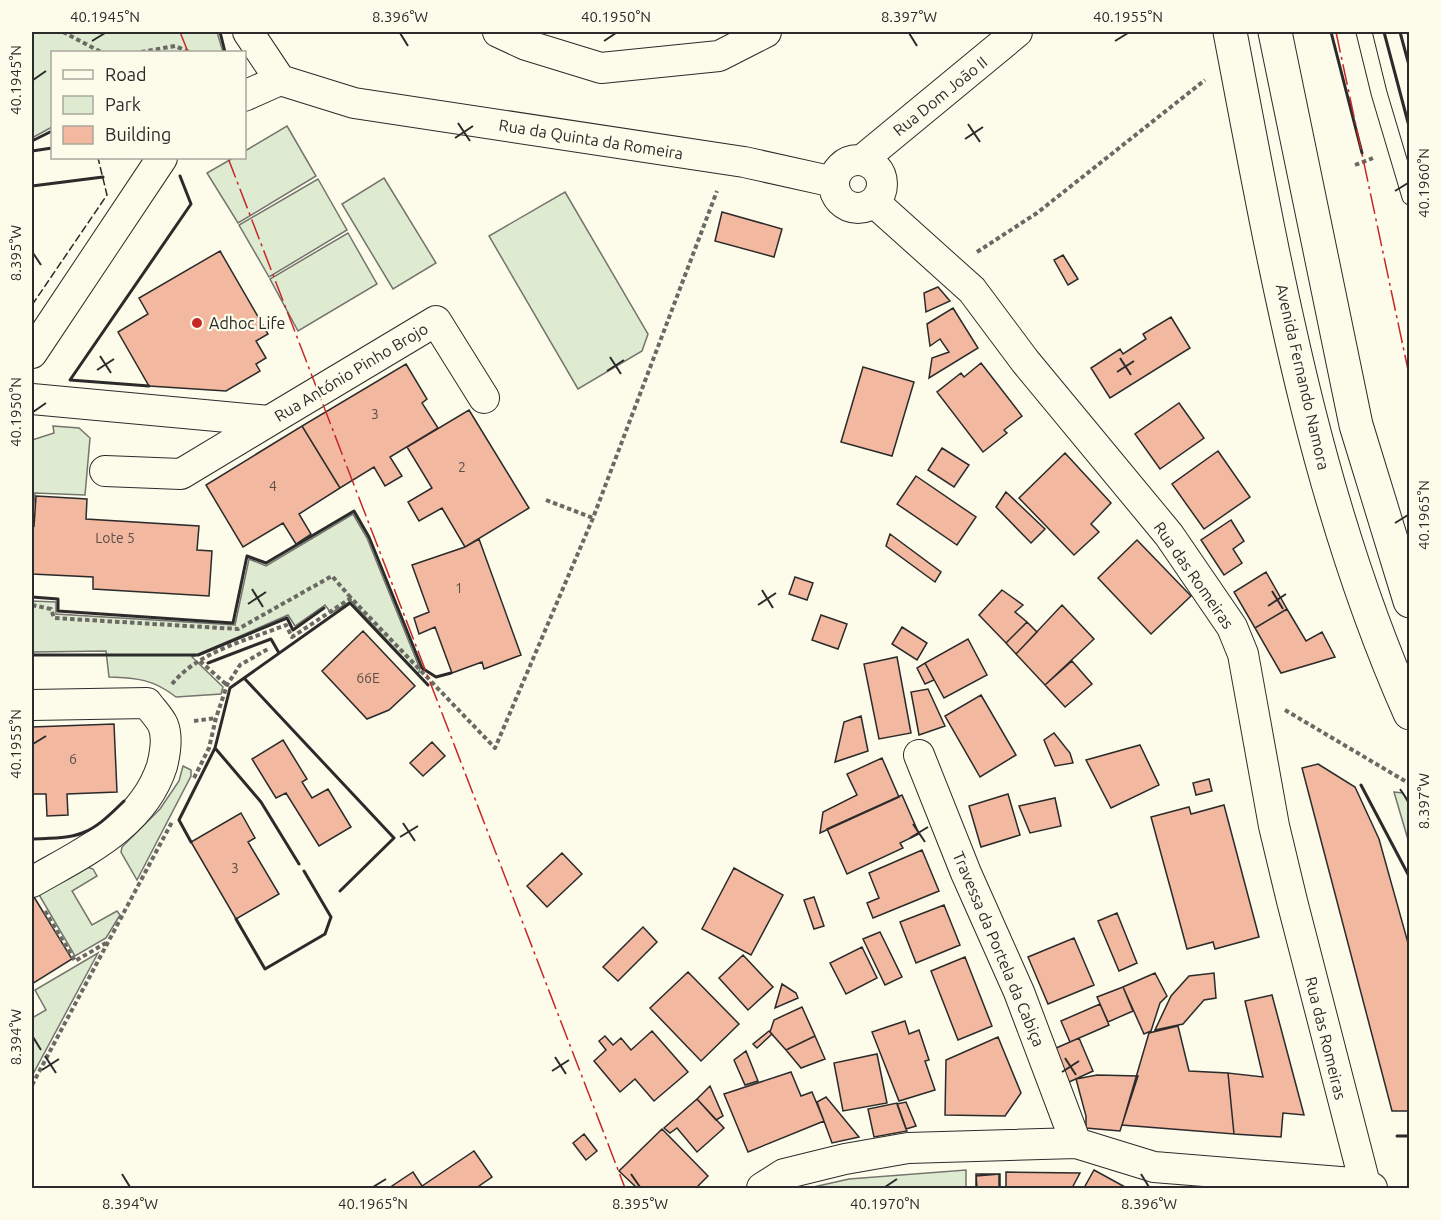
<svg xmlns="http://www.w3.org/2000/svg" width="1441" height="1220" viewBox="0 0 1441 1220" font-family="Ubuntu,sans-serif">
<rect width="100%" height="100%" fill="#fdfbea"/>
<path fill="#deebd1" stroke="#74746e" stroke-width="1.5" d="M32,32h185l6,20h-171v75l-20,11z
M287,126l29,50 -78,47 -31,-50 26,-15h11l1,-7z
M384,178l52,85 -43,26 -51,-85z
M318,179l29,51 -78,47 -30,-52z
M565,192l83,142 -6,17 -64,38 -89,-153z
M348,233l29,51 -79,47 -28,-52z
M53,426l26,2 11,10 -5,57 -50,-2 -3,29v-82l22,-7z
M353,514l14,24 53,131 -2,5 -67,-73 -20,12 -6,-8 -30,21 -7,-11 -96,42 31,30 -2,7 -45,3c-23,-18 -39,-19 -67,-20l-3,-26 -74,1v-51l24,1v12l179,11 14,-66 17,7z
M183,766l8,4v6l-54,104 -16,-28 1,-5 38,-38 19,-28z
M1394,792l9,1 6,12v38z
M87,867l6,2 4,7 -25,15 20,34 25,-14 3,4 -14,23 -31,18 -37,-63z
M98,953l-66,123v1v-59l14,-8 -11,-20z
M966,1170v18h-157l40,-9z"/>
<path fill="#f2b8a0" stroke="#2b2b2b" stroke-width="1.5" d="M722,212l60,17 -8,28 -59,-16z
M220,251l48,83 -12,7 10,17 -10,6 4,7 -34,20 -77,-5 -31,-54 30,-18 -9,-16z
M1063,255l15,24 -10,6 -14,-25z
M938,287l12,14 -24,11 -2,-19z
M953,308l25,40 -49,30 3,-20 17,-6 -9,-13 -10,7 -3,-22z
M1171,317l19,31 -80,50 -19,-30 29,-19 3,5 23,-15 -3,-5z
M981,363l41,53 -18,14 3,3 -24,19 -46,-60 24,-19 3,4z
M406,364l21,35 -5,4 16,25 -48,29 12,19 -17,10 -11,-19 -34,21 -38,-62z
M863,367l51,15 -22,74 -51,-14z
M1179,403l25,35 -44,31 -25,-35z
M469,410l60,98 -64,39 -23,-39 -23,13 -11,-19 24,-14 -25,-41z
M302,426l38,62 -41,26 12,20 -15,10 -13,-21 -40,24 -37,-62z
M942,448l27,17 -15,22 -26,-17z
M1218,451l32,46 -46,32 -32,-45z
M1065,453l46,50 -20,21 8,8 -25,23 -55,-57z
M916,476l60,41 -19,28 -60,-41z
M1006,492l39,37 -14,14 -35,-36z
M36,496l51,3 -1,20 113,7 -2,24 15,1 -3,45 -116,-7v-12l-61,-3v-49l2,1z
M1231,520l13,21 -11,8 9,14 -18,12 -23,-35z
M890,534l51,38 -6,10 -49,-36z
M479,539l42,116 -37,14 -2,-7 -30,11 -17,-46 -16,7 -5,-16 15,-6 -17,-47 53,-18z
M1137,540l54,56 -40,38 -53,-56z
M1266,572l21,37 -32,19 -21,-36z
M795,577l18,6 -6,17 -18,-6z
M1002,590l21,15 -8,7 12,10 -21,21 -27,-28z
M1062,605l32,34 -49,46 -29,-31z
M1287,609l19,32 16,-9 13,25 -54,16 -26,-45z
M821,615l26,9 -9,25 -26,-9z
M1027,622l10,10 -21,22 -10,-11z
M902,627l25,16 -10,17 -25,-16z
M363,631l52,55 -26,24 -22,9 -45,-48z
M968,639l19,36 -43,23 -19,-35z
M897,657l14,76 -32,6 -15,-75z
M1072,661l20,23 -27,23 -20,-22z
M925,663l9,17 -9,4 -8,-16z
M928,689l17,37 -26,9 -8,-43z
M981,695l35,60 -36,22 -35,-61z
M861,716l7,35 -33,11 9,-40z
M114,724l3,68 -50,2 1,21 -21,1 -1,-22h-14v-67z
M1054,733l16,20 3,10 -18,3 -11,-26z
M283,740l24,39 -5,3 10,16 16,-9 23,38 -32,19 -33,-53 -10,5 -24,-39z
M432,742l13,14 -22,20 -13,-13z
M1140,745l19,40 -48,23 -25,-48z
M882,758l17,39 -79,36 3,-21 34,-17 -10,-21z
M1318,764l37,23 24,52 31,111v161h-18l-90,-343z
M1209,779l3,12 -16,4 -3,-12z
M1008,794l12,41 -39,12 -12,-41z
M902,795l17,39 -19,9 3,5 -56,26 -20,-45z
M1055,798l6,28 -31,7 -11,-27z
M1224,805l35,132 -44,12 -2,-7 -26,7 -36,-132 38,-10 2,7z
M241,813l14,25 -7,4 31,52 -43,25 -45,-77z
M922,850l17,41 -66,27 -6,-15 12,-5 -10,-25z
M562,853l20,21 -35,33 -20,-21z
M734,868l49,27 -32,60 -49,-26z
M34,897l38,62 -40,25v-86z
M814,897l10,29 -10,3 -10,-29z
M944,905l16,40 -44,18 -16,-41z
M1117,913l20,50 -18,8 -21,-50z
M643,927l14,15 -39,39 -15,-14z
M880,932l22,45 -17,8 -22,-46z
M1074,938l20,47 -46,19 -20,-47z
M862,947l15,31 -31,16 -16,-31z
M743,955l30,32 -25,23 -29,-32z
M965,957l27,69 -34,14 -27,-69z
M688,972l51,52 -38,37 -51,-53z
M1155,973l12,23 -7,7 -9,28 -7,3 -21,-47z
M1214,973l2,25 -12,2 -21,24 -28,6 16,-34 18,-20z
M782,984l14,9 2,5 -23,10z
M1123,987l10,24 -25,11 -11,-25z
M1272,995l32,120 -21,-2 -2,24 -47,-3 -6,-61 35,4 -18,-76z
M1100,1004l9,21 -39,17 -9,-21z
M802,1007l13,29 -29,14 -16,-18 4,-12z
M905,1021l4,13 10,-4 10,30 -4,1 10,29 -36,11 -27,-69z
M1178,1026l11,45 39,2 6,61 -112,-9 27,-92z
M652,1031l36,41 -34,29 -19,-22 -15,13 -26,-31 12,-11 -7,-9 6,-5 8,9 8,-7 10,12z
M769,1031l3,3 -15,14 -4,-4z
M815,1036l10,23 -24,9 -15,-18z
M998,1037l23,56 -16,23 -60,-1 1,-55z
M1079,1038l14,33 -26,12 -13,-34z
M746,1051l12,30 -13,4 -11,-25z
M877,1054l10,49 -44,8 -9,-48z
M791,1072l10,24 11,-4 12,29 -76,31 -24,-58z
M1097,1075l41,1 -18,55 -34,-3v-12l-10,-37z
M710,1086l13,30 -7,4 -19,-21z
M826,1097l33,40 -27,6 -15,-41z
M697,1099l27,29 -27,24 -20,-24 -7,5 -6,-5z
M906,1102l10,24 -10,3 -9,-25z
M897,1103l10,28 -33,6 -6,-28z
M662,1129l46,47 -12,12h-59l-18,-17z
M584,1134l13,17 -11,9 -13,-17z
M474,1151l18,26 -16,11h-87l24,-16 9,14z
M1094,1170l31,17 -1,1h-40z
M1006,1172l74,1 -8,15h-66z
M976,1174h23v14h-22z
M1000,1174v14h-24v-12z"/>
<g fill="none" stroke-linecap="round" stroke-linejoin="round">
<g stroke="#2b2b2b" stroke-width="17">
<path id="service" d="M1364,32l15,61 31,104"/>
</g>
<g stroke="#2b2b2b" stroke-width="32">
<path id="minor" d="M248,32l32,48
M498,32l28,13 75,23 118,-12 47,-24
M244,96l36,-16 74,23 390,59 90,20
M862,160l155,-128
M834 184a24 24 0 1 1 48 0a24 24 0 1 1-48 0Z
M874,202l98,88 53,71 144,174 63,92 11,27 31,172 18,75 73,283
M32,353l130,-195
M32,399l237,22 167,-100 48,77
M105,471l76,3 88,-53
M32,705l115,-2c5,7 13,15 16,22 5,12 2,29 -1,41 -19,60 -80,87 -130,116
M919,755l47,118 53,119 57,151
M762,1188l22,-14 61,-15 63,-11 168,-5 78,24 211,17 7,4"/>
</g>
<g stroke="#2b2b2b" stroke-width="35">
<path id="primary" d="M1230,32c44,229 84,466 180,681
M1275,32l81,393 54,176"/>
</g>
<path stroke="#6a6964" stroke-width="4" stroke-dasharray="4.5 3" stroke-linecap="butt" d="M63,32l38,20
M1408,32l2,6
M141,52l34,-6 14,6
M1355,165l18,-7
M977,252l60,-39 168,-133
M546,500l47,18
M32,605l19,4 3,9 184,11 94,-53 19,22
M200,661l27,24
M172,684c27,-33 76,-44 114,-59l6,12 59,-39 144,150 98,-230 124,-327
M1285,710l125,74
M194,721l22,-3
M194,778l15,-30 7,-30 11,-33 13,-20 28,-16
M45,911l30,50 31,-18
M32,1085l140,-263"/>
<use href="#service" stroke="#fdfbea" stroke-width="15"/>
<use href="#minor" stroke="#fdfbea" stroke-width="30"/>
<use href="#primary" stroke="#fdfbea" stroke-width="33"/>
<path stroke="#2b2b2b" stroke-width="1.5" stroke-dasharray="8 3" stroke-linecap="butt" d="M32,305l75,-110 -9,-37"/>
<path stroke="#2b2b2b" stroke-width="3" d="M220,32l5,20
M1331,32l31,121
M1384,32l26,98
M1400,32l10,37
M32,141l20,-10
M32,151l20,-3
M32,186l71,-9
M149,386l-79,-6 121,-176 -11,-28
M32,597l26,2v12l175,12 14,-67 19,7 88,-52 15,26 53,131 14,9 15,-4
M32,655h166l89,-37 6,12 31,-22
M208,663l63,-24 8,14
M244,678l150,160 -54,53
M215,748l46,54 38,62
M1361,785l49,93
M32,839c48,-1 57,-3 92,-38
M191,842l-12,-22 36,-72 15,-60 120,-85 78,82
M236,919l29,50 60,-35 6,-17 -27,-46
M1397,1136h13"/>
<path stroke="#c62828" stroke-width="1.5" stroke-dasharray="21 4.5 3 4.5" stroke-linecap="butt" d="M180,32l8,20
M1336,32l74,347
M228,158l397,1030"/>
</g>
<path fill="none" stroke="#2b2b2b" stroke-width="2" d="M400,33l8,13M909,33l8,13M92,41l13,-8M604,41l12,-8M1115,41l13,-8M33,80l13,-9M458,123l12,18M968,124l12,18M455,138l18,-12M965,139l18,-12M1395,191l13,-8M33,253l8,12M100,356l11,17M610,357l11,17M1120,358l11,17M97,370l17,-11M607,371l17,-11M1117,372l17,-11M33,412l13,-9M1395,523l13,-8M252,589l11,18M762,590l11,18M1272,591l11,18M248,604l18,-12M758,605l18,-12M1268,606l18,-12M33,744l13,-8M1400,789l8,12M403,823l12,18M913,824l12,18M400,837l18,-11M910,838l18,-11M33,1037l8,13M45,1056l11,17M555,1057l11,17M1065,1058l11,17M42,1070l17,-11M552,1071l17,-11M1062,1072l17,-11M122,1174l8,13M631,1174l9,13M1141,1174l8,13M373,1187l13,-8M885,1187l12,-8"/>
<circle fill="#c62828" stroke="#fdfbea" stroke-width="2" cx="197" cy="323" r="6"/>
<g text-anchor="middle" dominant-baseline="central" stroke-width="4.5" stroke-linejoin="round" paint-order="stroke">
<g font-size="14" fill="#5d4e48">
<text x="375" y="414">3</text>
<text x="462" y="467">2</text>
<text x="273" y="486">4</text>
<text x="115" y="538">Lote 5</text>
<text x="459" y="588">1</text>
<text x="368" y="678">66E</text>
<text x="73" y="759">6</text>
<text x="235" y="868">3</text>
</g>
<g font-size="16" fill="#2b2b2b" stroke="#fdfbea">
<text transform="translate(940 96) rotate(-39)">Rua Dom João II</text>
<text transform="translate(591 139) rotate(9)">Rua da Quinta da Romeira</text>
<text transform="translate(351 372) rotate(-31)">Rua António Pinho Brojo</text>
<text transform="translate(1303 377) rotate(77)">Avenida Fernando Namora</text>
<text transform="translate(1194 575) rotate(55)">Rua das Romeiras</text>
<text transform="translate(999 949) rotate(67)">Travessa da Portela da Cabiça</text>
<text transform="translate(1326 1038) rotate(76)">Rua das Romeiras</text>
</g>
<g font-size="16" fill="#2b2b2b" stroke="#fdfbea" text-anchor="start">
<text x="209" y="323">Adhoc Life</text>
</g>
</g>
<rect width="1441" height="1220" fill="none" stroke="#fdfbea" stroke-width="66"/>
<rect x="51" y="51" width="195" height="108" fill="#fdfbea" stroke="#a9a89e" stroke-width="1.5"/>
<rect x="63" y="70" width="30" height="9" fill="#fdfbea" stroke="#a9a89e" stroke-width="1.5"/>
<text x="105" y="81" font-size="18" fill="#2b2b2b">Road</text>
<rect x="63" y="96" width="30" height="18" fill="#deebd1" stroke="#a9a89e" stroke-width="1.5"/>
<text x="105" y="111" font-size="18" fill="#2b2b2b">Park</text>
<rect x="63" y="126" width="30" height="18" fill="#f2b8a0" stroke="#a9a89e" stroke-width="1.5"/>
<text x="105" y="141" font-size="18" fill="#2b2b2b">Building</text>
<rect x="33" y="33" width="1375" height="1154" fill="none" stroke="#2b2b2b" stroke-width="2"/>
<g font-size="15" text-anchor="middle" fill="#2b2b2b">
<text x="105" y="22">40.1945°N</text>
<text x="400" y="22">8.396°W</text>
<text x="616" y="22">40.1950°N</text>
<text x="909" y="22">8.397°W</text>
<text x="1128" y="22">40.1955°N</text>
<text transform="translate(16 80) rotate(-90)" y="5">40.1945°N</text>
<text transform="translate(1424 183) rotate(-90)" y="5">40.1960°N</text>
<text transform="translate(16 253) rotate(-90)" y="5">8.395°W</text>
<text transform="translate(16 412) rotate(-90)" y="5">40.1950°N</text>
<text transform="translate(1424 515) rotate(-90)" y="5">40.1965°N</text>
<text transform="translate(16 744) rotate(-90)" y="5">40.1955°N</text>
<text transform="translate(1424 801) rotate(-90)" y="5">8.397°W</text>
<text transform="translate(16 1037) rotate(-90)" y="5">8.394°W</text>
<text x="130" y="1209">8.394°W</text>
<text x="373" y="1209">40.1965°N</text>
<text x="640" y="1209">8.395°W</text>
<text x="885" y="1209">40.1970°N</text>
<text x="1149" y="1209">8.396°W</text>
</g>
</svg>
